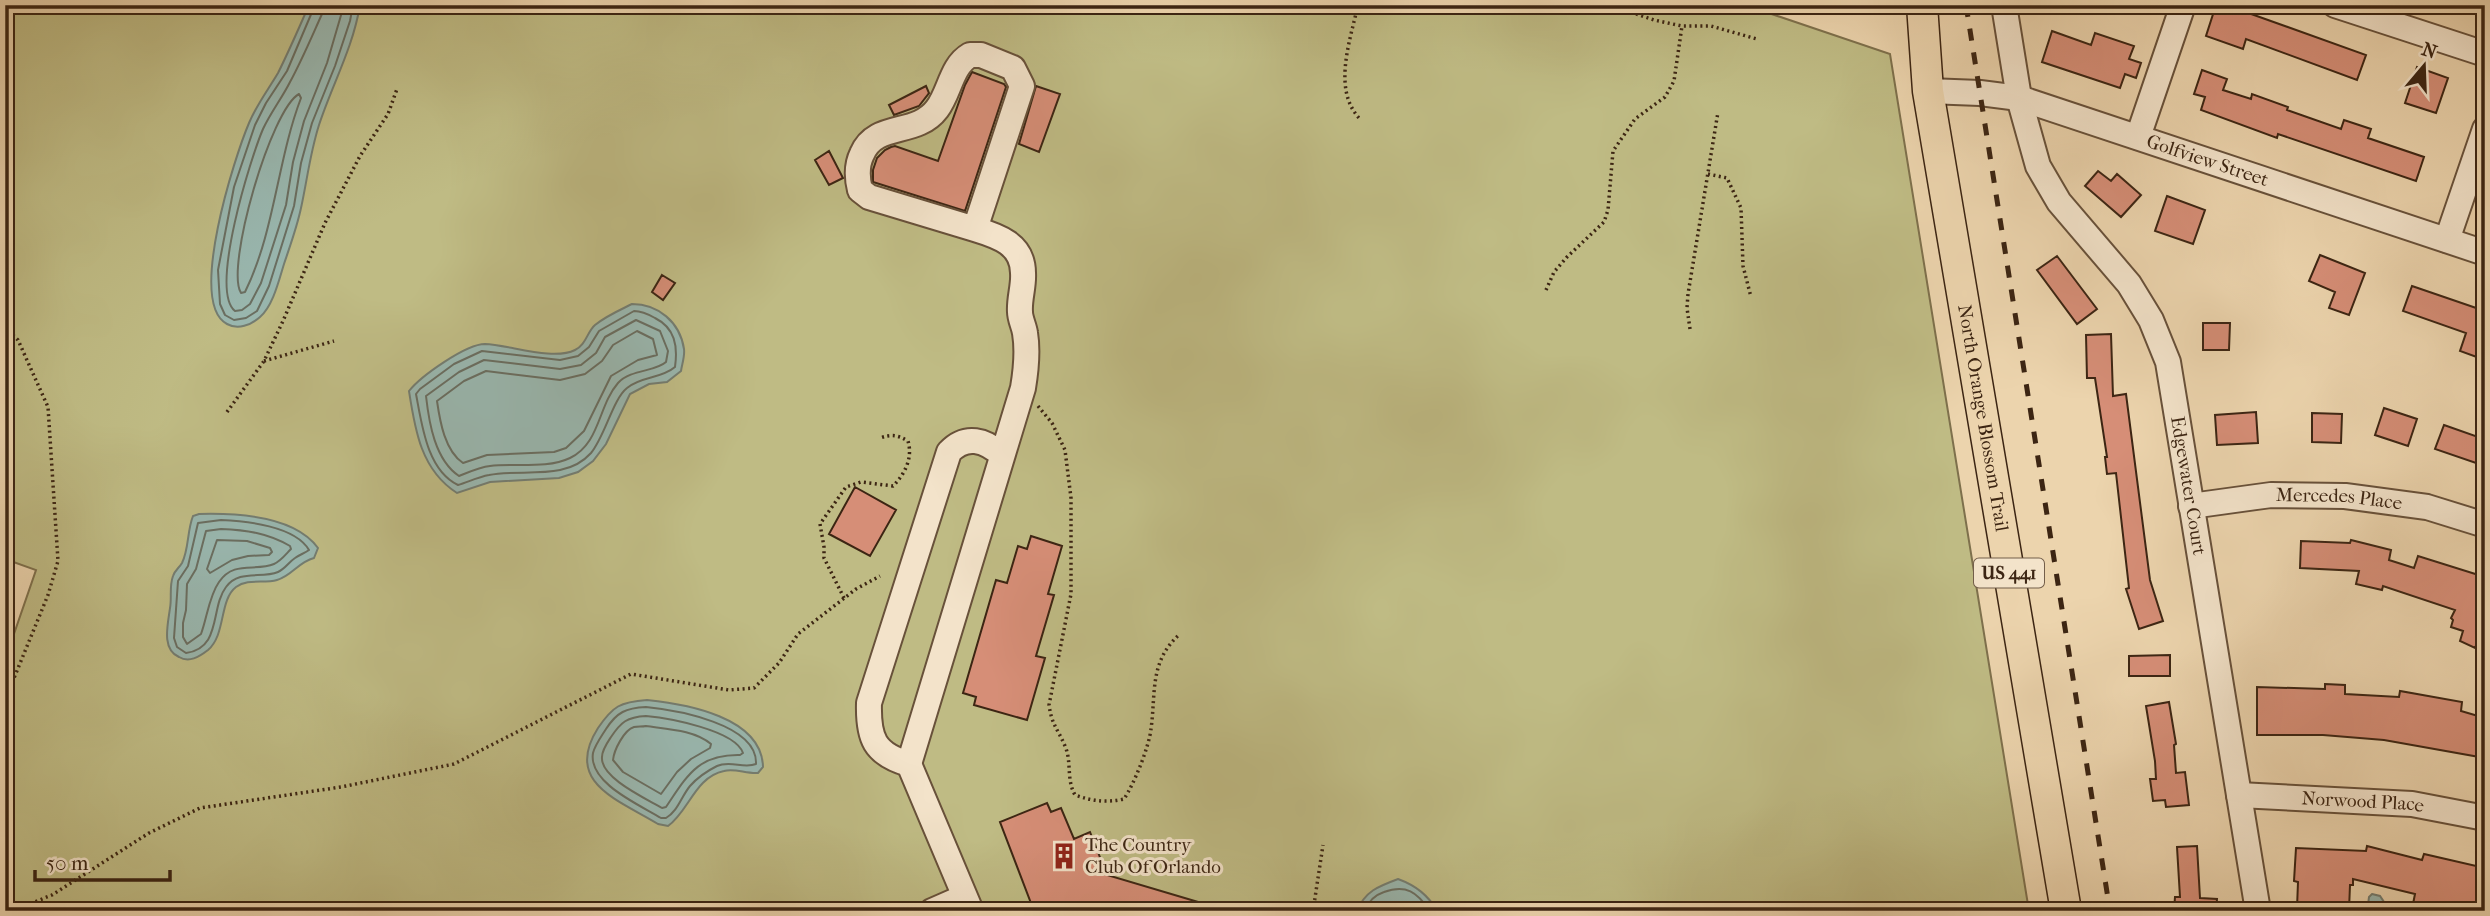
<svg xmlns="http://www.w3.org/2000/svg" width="2490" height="916" viewBox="0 0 2490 916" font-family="'IM FELL French Canon',serif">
<rect width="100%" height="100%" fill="#ecd4ad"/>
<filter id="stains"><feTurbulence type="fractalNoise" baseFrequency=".00286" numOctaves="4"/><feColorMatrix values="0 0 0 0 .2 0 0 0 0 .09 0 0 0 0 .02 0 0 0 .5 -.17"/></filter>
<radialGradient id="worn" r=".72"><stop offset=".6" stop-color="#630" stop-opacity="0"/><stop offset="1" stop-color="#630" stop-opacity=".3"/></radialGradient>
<path fill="#bfbb84" stroke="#7e704c" stroke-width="2" d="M5,5h1740l145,49 139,857h-2024v-251l31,-90 -31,-11z"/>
<path fill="#99b7af" stroke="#747d71" stroke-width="2" d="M309,5h51c-7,43 -28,80 -41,120 -9,28 -12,56 -18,83 -4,19 -11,38 -17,56 -5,16 -11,42 -24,53 -9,8 -22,13 -33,7 -40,-21 8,-168 22,-201 8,-19 19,-33 29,-50 11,-22 21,-45 31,-68z
M632,304c26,0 48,18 52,45 1,7 -2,15 -3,22l-14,11 -18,2 -19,10 -24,50 -13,17 -15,11 -19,6 -69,4 -33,11c-36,-23 -42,-63 -48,-102 12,-15 57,-47 76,-47 25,1 68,17 90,6 11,-5 12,-18 20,-25 11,-9 25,-15 37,-21z
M199,514c36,-1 95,1 119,34l-4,10c-16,4 -22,18 -37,22 -13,4 -29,-2 -41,7 -17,13 -10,48 -28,63 -9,7 -19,13 -29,7 -18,-8 -11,-33 -9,-49 2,-10 -1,-21 3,-32 2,-6 6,-8 9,-13 7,-14 5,-32 11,-47z
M647,700c39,4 115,17 116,67l-5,6c-12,1 -23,-5 -34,-2 -29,6 -35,40 -56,55l-10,-2c-39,-24 -95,-41 -60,-96 15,-22 22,-26 49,-28z
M1398,879c19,7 29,16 40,32h-81c8,-20 22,-25 41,-32z
M2372,894l8,2 10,15h-19l-3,-6 1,-8z"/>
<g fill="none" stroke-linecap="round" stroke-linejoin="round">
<path stroke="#6a6e61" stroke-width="2" d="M315,5l-28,66 -21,32 -11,22 -21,62 -16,83 2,34 5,11 9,5 12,-2 11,-7 12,-25 25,-80 7,-43 11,-40 23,-57 15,-45 3,-16
M324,5l-2,9c-10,22 -20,46 -32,68 -8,16 -19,30 -27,47 -12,28 -54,161 -28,182l7,-1 8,-6 11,-21 25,-78 7,-43 11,-41 23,-58 17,-58
M299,94l2,4c-24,63 -26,133 -56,194l-4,1c-16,-25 30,-184 58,-199z
M634,311c8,0 14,3 21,7 20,10 23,28 20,49 -14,12 -34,9 -48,21 -14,11 -22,48 -36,65 -26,29 -69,15 -102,22 -11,2 -21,7 -31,10 -31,-15 -36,-60 -42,-91l4,-5 34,-25 28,-13 78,9 18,-4 11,-9 10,-16z
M636,320l24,11 8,20 -2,11c-11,10 -35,7 -48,21 -20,23 -18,61 -48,75 -23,11 -55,5 -80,8 -10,1 -21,6 -31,10 -24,-16 -30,-53 -33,-80l33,-24 25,-12 76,9 21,-4 15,-12 9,-16z
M637,331l16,8 4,16 -19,5 -27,16 -27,55 -18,17 -12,4 -67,3 -24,8c-18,-12 -23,-41 -26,-62l27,-20 22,-10 74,9 25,-6 17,-13 11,-16z
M221,520c25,1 74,6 88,30 -4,3 -10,5 -14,8 -6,4 -10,11 -17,14 -17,7 -39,-3 -52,15 -16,21 -4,61 -40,66l-9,-6 -3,-9 4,-57 10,-15 10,-43z
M221,529c25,1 47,4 69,17l1,3c-5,5 -10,12 -17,15 -19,8 -40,-4 -55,18 -10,14 -12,36 -18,52l-14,10 -4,-7v-14l3,-13 1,-26 9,-15 10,-38z
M217,540l30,1 23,7 2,4 -3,3 -21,1 -16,4 -22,13 -3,-4z
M646,707c30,3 112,17 110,57 -12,5 -26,-4 -39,2 -10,5 -20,12 -27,20 -9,11 -12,25 -24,32h-5c-21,-13 -73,-35 -68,-65 2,-8 8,-16 13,-24 11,-17 20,-21 40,-22z
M646,716c22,2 89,14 97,37l-3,2c-42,-1 -53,21 -74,52l-4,1c-15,-9 -62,-30 -60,-51 0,-7 5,-14 9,-20 10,-15 16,-20 35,-21z
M646,726c21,3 49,4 65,18l-1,4 -19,11 -14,13 -16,22 -38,-22 -10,-12c1,-10 11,-30 21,-33 4,-1 8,0 12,-1z
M1365,911c3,-9 10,-16 19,-19 22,-8 33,0 46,19"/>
</g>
<path fill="#d68e77" stroke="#3c2513" stroke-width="2" d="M2216,5h10l140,50 -9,25 -111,-41 -3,10 -37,-13z
M2052,31l39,14 4,-12 39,13 -5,13 12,4 -5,15 -11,-4 -5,14 -78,-26z
M2417,67l31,11 -12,35 -31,-10z
M2202,70l25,9 -4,11 28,9 1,-5 36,13 -1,3 54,19 3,-9 27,9 -3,9 56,19 -8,24 -138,-47 -1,4 -76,-28 4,-13 -11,-3z
M972,72l32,12 2,3 -41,124 -92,-29v-12l4,-12 8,-8 6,-3 4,-1 43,15 27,-76z
M926,86l3,7 -10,13 -25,9 -5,-10z
M1036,86l24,8 -21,58 -20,-8z
M829,151l14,27 -14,7 -14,-25z
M2098,171l13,10 6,-7 24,21 -20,22 -36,-31z
M2167,196l38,14 -12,34 -38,-13z
M2320,255l45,18 -16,42 -20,-7 6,-16 -26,-11z
M2057,256l40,53 -20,15 -40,-54z
M662,275l13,8 -12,17 -11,-8z
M2412,286l73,25v49l-25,-9 6,-18 -63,-22z
M2203,323h27l-1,27h-26z
M2111,334l2,62 13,-2 24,186 13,41 -24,8 -13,-40 3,-1 -13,-115 -9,1 -2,-17h2l-12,-79h-8l-1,-43z
M2384,408l33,11 -9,27 -33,-11z
M2256,412l2,31 -41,2 -2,-30z
M2312,413l30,1 -1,29 -29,-1z
M2444,425l40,14 -8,24 -41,-14z
M855,487l41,23 -26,46 -41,-22z
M1031,536l31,10 -14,48 6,1 -18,61 9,2 -18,62 -53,-15 2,-8 -13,-4 33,-113 11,3 11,-37 9,3z
M2351,540l40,10 -2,10 25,8 4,-12 67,21v48l-10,23 -15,-7 3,-10 -12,-4 2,-7 -2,-2 4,-8 -72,-24 -1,4 -26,-6 3,-13 -59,-3 1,-27 49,2z
M2170,655v21h-41v-20z
M2325,684l20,1v9l54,3 1,-6 62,11 -1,9 24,7v40l-101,-18 -61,-5h-66v-48l68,2z
M2169,702l7,42 -2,1 2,28 9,-1 4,33 -23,2 -1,-7 -12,1 -3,-22h6l-1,-18 -9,-55z
M1047,803l4,9 10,-4 13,31 16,-7 17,43 108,32 -1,4h-180l-34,-89z
M2197,846l3,52 17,1 -1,12h-42l1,-14h5l-3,-50z
M2367,846l55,14 2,-6 61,14v43h-41l-31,-7 2,-10 -62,-15v6h-3l-1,25 -52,-2 1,-26 -4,-1 2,-33 70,3z"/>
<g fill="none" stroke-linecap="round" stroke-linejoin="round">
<g stroke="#68513a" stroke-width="28">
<g id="minor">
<path id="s1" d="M2004,5l15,93 19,68 21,36 70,82 22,36 17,42 90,549"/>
<path d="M2335,5l150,49"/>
<path id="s2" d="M1928,91l52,2 39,5 466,155"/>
<path d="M2138,137l45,-132"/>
<path d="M975,229l-106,-32 -9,-7c-3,-12 -4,-24 2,-36 14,-33 54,-17 75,-45 13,-17 14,-43 33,-54h11l32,13 9,18 -47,143c23,7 48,15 48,44 1,13 -4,26 -3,39 0,7 4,14 5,21 3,18 1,37 -2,55l-114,376c-35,-10 -41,-26 -40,-61l80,-251c17,-18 36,-12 53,3"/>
<path d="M2447,240l38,-111"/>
<path id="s3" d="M2191,506l80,-11 74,1 82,11 58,18"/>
<path d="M909,764l62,147"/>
<path id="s4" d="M2239,795l173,9 73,14"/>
<path d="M932,911l32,-14"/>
</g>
</g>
<g stroke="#3c2513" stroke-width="33">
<g id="major">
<path id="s5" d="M1922,5l6,86 138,820"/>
</g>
</g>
<path stroke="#3c2513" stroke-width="3.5" stroke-dasharray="2 3.5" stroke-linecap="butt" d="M1358,5c-8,36 -26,85 2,114
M1610,5l44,15 28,6h29l46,13
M1708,174l19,4 14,30 2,58 8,31
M1546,290l8,-18 13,-15 37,-35 4,-12 5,-59 22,-32 30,-22 9,-16 8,-55
M5,327l13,13 30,67 10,154 -10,34 -43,105
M1690,329l-3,-21 1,-14 30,-182
M264,361l70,-20
M1038,406l14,17 13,27 6,48v96l-22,111c3,21 9,24 16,41 7,16 1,33 10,49 17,6 31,8 49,4 10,-15 25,-52 27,-70 5,-36 -2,-68 29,-95
M227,412l37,-51 19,-40 42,-98 35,-67 28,-42 9,-25
M844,598l-20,-40v-11l-4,-23 26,-37 15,-5 32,4c12,-12 20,-28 15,-45 -10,-6 -17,-7 -28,-3
M5,908l7,3 40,-16 97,-62 51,-25 141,-21 113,-23 177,-90 98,16 25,-2 25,-25 19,-29 58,-45 24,-13
M1313,911l10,-66"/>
<use href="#minor" stroke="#f3e3ca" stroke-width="24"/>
<use href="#major" stroke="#ecd4ad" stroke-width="30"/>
<path stroke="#3c2513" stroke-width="5" stroke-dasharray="12 12" stroke-linecap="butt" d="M1966,5l144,906"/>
</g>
<defs>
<g id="building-bare" transform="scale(2.1)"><path d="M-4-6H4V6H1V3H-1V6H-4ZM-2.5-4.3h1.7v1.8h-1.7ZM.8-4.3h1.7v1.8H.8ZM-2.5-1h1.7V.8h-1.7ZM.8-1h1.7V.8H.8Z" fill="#8f2418" stroke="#f3e3ca" stroke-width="2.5" paint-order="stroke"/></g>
</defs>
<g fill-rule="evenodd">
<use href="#building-bare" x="1064" y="856"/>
</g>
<g text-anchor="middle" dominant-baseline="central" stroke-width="6" stroke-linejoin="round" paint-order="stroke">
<rect fill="#f3e3ca" stroke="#735e4a" stroke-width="2" x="1974" y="558.5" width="70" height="29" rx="5"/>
<g font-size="18" font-weight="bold" fill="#3c2513">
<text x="2009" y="573">US 441</text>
</g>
<g font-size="19" fill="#3c2513" stroke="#f3e3ca">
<text stroke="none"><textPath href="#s2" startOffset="290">Golfview Street</textPath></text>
<text stroke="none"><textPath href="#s5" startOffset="418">North Orange Blossom Trail</textPath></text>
<text stroke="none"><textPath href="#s1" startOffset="527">Edgewater Court</textPath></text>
<text stroke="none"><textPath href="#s3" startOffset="149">Mercedes Place</textPath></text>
<text stroke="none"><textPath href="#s4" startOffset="124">Norwood Place</textPath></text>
</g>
<g font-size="19" fill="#3c2513" stroke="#f3e3ca" text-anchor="start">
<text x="1085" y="845">The Country<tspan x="1085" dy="22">Club Of Orlando</tspan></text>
</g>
</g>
<rect width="2490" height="916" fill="none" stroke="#ecd4ad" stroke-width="28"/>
<rect x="7" y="7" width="2476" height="902" fill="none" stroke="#3c2513" stroke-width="3.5"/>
<rect x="14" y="14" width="2462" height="888" fill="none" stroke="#3c2513" stroke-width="2"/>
<g transform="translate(2424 66) rotate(19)" stroke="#f3e3ca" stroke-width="5" paint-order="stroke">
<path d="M0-5L12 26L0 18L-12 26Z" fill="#3c2513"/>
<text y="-10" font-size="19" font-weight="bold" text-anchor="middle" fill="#3c2513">N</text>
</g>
<path d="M35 870v10h135v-10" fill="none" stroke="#3c2513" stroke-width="3.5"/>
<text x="46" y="870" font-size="21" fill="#3c2513" stroke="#f3e3ca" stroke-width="5" paint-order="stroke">50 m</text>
<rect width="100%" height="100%" filter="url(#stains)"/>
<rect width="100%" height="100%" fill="url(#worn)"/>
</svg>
